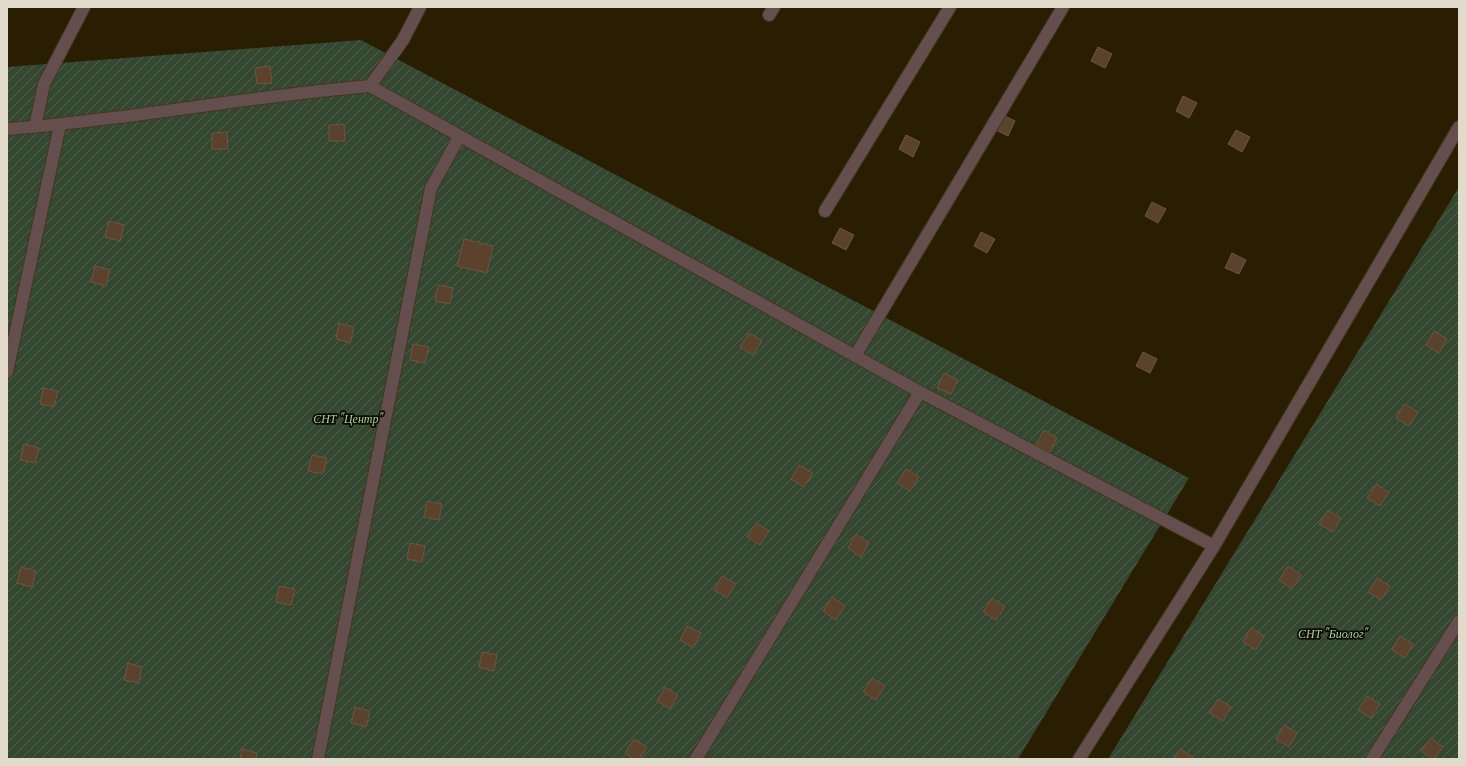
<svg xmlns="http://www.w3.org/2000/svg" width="1466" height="766" viewBox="0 0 1466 766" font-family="'Libre Baskerville',serif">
<defs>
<pattern id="garden-furrows" width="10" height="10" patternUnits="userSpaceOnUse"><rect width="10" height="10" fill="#344730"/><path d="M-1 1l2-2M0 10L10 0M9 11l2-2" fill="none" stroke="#51614d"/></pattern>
</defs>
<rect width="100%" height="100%" fill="#291d02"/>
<path fill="url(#garden-furrows)" d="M361,40l828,438 -171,281h-1011v-692z
M1459,187v572h-351z"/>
<path fill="#5a422d" stroke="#6f5540" d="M1098,47l14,7 -7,14 -14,-7z
M270,66l2,17 -15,1 -2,-16z
M1183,96l14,7 -8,15 -13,-7z
M1001,114l14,7 -7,15 -14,-7z
M344,124l1,17h-16v-16z
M1236,130l14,7 -8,15 -14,-8z
M227,132l1,17h-16v-16z
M906,135l14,7 -7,15 -14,-8z
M1152,202l14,7 -8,14 -13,-7z
M109,221l15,4 -4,16 -15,-4z
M840,228l14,7 -8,15 -14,-7z
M981,232l14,7 -8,14 -13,-7z
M464,239l29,7 -6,27 -30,-7z
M1232,253l14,7 -7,14 -14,-6z
M95,266l15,4 -4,16 -15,-4z
M438,285l15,3 -3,16 -15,-3z
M339,323l15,4 -4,16 -14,-4z
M1434,331l13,8 -8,14 -13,-8z
M749,333l13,8 -9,14 -13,-8z
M413,344l16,3 -4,16 -15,-3z
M1143,352l14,7 -7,14 -14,-7z
M944,373l14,7 -7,14 -14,-6z
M43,388l15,3 -4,16 -14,-3z
M1404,404l14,8 -9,14 -13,-8z
M1044,430l13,8 -7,14 -14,-7z
M24,444l15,4 -4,15 -15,-3z
M312,455l15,3 -4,16 -15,-3z
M799,465l14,8 -9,14 -13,-8z
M906,469l13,8 -9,14 -13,-8z
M1376,484l13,8 -9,14 -13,-8z
M427,501l15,3 -3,16 -15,-3z
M1328,510l13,8 -8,14 -14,-8z
M756,523l13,8 -9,14 -13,-8z
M856,534l13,9 -8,14 -13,-9z
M410,543l15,3 -3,16 -15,-3z
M1288,566l13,9 -9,14 -13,-9z
M21,567l15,4 -4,16 -15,-4z
M722,576l14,8 -9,14 -13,-8z
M1377,578l13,8 -9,14 -13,-8z
M279,586l16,3 -4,16 -15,-3z
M832,597l13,9 -9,14 -13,-9z
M992,598l13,9 -9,13 -13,-8z
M687,626l14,7 -8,15 -13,-8z
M1251,628l13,8 -8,14 -13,-8z
M1400,636l13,8 -8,14 -13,-8z
M482,652l15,3 -3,16 -15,-4z
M128,663l14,4 -3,16 -15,-3z
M872,678l13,8 -9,14 -13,-8z
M665,687l13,8 -8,14 -13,-8z
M1367,696l13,8 -9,14 -13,-8z
M1218,699l13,8 -8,14 -14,-8z
M355,707l15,4 -4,16 -15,-4z
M1284,725l13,8 -8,14 -13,-8z
M1431,738l12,9 -9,12h-2l-11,-8z
M634,739l13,8 -8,12h-5l-9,-6z
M242,749l15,4 -1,6h-16z
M1180,749l13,8 -1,2h-18z"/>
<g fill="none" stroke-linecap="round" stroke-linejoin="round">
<g stroke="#43371e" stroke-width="14">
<path id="minor" d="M769,15l5,-8
M370,86l33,-46 17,-33
M35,127l9,-43 40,-77
M7,129c122,-9 242,-33 363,-43l550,306 294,154
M825,211l125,-204
M855,356l208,-349
M7,372l53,-247
M318,759l113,-571 28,-51
M696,759l224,-367
M1079,759l135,-213 245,-419
M1372,759l87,-138"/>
</g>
<use href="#minor" stroke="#654e4e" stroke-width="12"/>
</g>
<g text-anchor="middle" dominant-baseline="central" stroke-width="3.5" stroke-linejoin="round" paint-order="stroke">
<g font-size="12" font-style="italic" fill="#a4d69b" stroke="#0e0901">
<text x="348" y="418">СНТ "Центр"</text>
<text x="1333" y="633">СНТ "Биолог"</text>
</g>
</g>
<rect width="1466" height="766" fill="none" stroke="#e2daca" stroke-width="16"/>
</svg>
